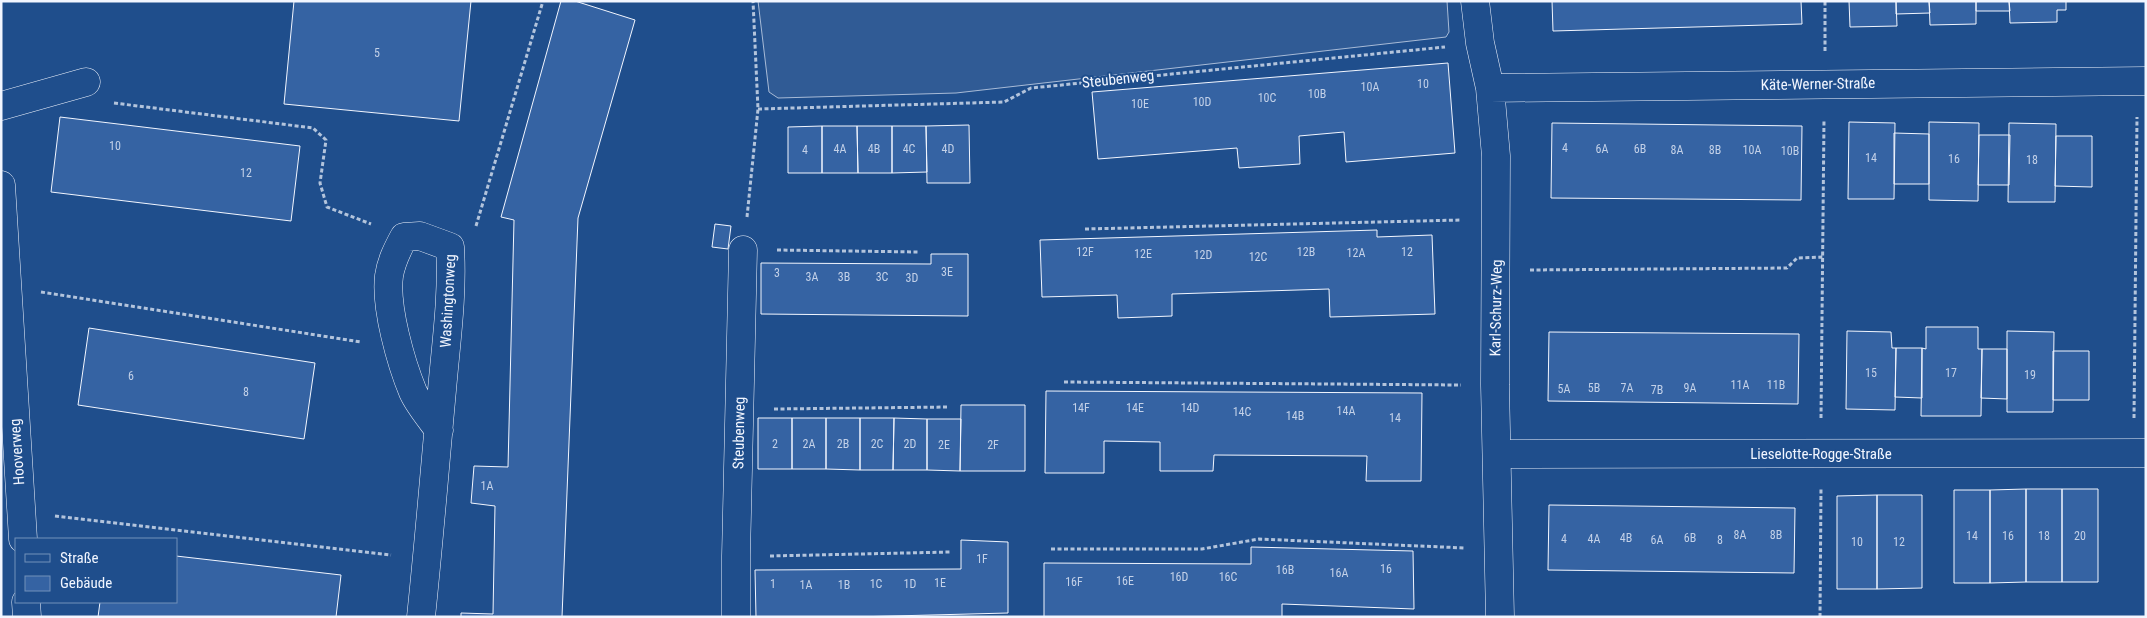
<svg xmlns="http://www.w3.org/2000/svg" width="2147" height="618" viewBox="0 0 2147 618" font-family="'Roboto Condensed',sans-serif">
<rect width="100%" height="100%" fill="#1f4e8c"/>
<path fill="#305b95" stroke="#a8bbd7" d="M758,1h689l2,31 -3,5 -490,56 -178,5 -9,-6z"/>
<path fill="#3563a3" stroke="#f2f6ff" d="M294,1h177l-12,120 -175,-17z
M561,1h14l60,19 -57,198 -16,399h-101v-4l32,1 2,-108 -24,-3 3,-37 34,1 6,-247 -13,-3z
M1552,1h249l1,23 -249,7z
M1849,1h47l1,25 -47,1z
M1896,1h33l1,12 -34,1z
M1929,1h47v23l-46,1z
M1976,1h33l1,10h-34z
M2009,1h57v9h-9v12l-47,1z
M1448,63l7,90 -109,9 -2,-30 -45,4 1,28 -61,4 -2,-20 -139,11 -6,-67z
M60,117l240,29 -9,75 -240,-29z
M1849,122l46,1 -1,76h-46z
M1929,122l50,1 -1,78 -49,-1z
M1552,123l250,3 -1,74 -250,-2z
M2009,123l47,1 -1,78h-47z
M969,125l1,58h-43l-1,-57z
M822,126v47h-34v-46z
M822,126h35l1,47h-36z
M857,126h35v47h-34z
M892,126h34l1,46 -35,1z
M1894,133l35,1v50h-35z
M1979,135h31l-1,50h-31z
M2056,136h36v51l-37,-1z
M715,224l16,2 -3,23 -16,-2z
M1377,230v7l55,-2 3,79 -105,3 -1,-28 -157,5v22l-54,2 -1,-23 -75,2 -2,-57z
M931,254h37v62l-207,-2v-51l170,1z
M1926,327h52v22h4l-1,67h-60l1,-68 4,1z
M89,328l226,35 -11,76 -226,-34z
M1847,331l44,1 1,16h4l-1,62 -49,-1z
M2007,331l47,1 -1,80h-46z
M1549,332l250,2 -1,70 -250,-3z
M1896,348h26v50l-27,-1z
M1982,349h25v50l-26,-1z
M2053,351h36v49h-36z
M1046,391l376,2 -1,88h-55l1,-25 -153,-1 -1,16h-53v-29l-56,-1v32h-59z
M961,405h64v66h-65z
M758,418h34v51h-34z
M792,418h34v51h-34z
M826,418h34v52l-34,-1z
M860,418h34l-1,52h-33z
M894,418l33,1v51h-34z
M927,419h34l-1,52 -33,-1z
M2026,489h36v93h-36z
M2026,489v93l-36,1v-93z
M2062,489h36v93h-36z
M1954,490h36v93h-36z
M1877,495h45v93l-45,1z
M1877,495v94h-40v-93z
M1549,505l246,3 -1,65 -246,-3z
M961,540l47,2v71l-154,4h-98l-1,-47 206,-1z
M1251,547l162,4 1,58 -132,-5v13h-238v-54l207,1z
M176,556l165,19 -5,42h-238l2,-15h76z"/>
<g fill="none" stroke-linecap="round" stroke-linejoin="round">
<g stroke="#f2f6ff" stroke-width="29">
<path id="minor" d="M1475,1l5,42 10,45 6,68 -1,229 5,232
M1490,88l656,-7
M1,106l85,-24
M1,185l22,354
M1497,454l649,-1
M26,602l1,15
M421,617c8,-76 14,-151 21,-227 4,-47 11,-95 8,-143l-30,-11 -16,1c-7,13 -13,25 -15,39 -4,31 12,87 24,116 6,13 17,26 26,38
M736,617v-61l7,-306"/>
</g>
<path stroke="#b3c4dc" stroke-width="3" stroke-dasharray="4 2.5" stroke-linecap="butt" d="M1825,51v-50
M114,103l199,25 13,12 -6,43 7,24 44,17
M758,109l246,-7 27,-14 414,-41
M747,217l11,-108 -5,-108
M476,226l67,-225
M1085,229l376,-9
M777,250l141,2
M1530,270l257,-2 10,-10 26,-1
M41,292l320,50
M1064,382l397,3
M774,409l175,-2
M1821,418l3,-299
M2134,418l3,-301
M55,516l336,39
M1051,549h151l57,-10 206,9
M770,556l180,-4
M1820,617l1,-130"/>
<use href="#minor" stroke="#1f4e8c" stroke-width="28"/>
</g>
<g text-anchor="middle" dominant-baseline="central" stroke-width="4" stroke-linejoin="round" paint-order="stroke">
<g font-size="12" fill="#c3d1e8">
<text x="377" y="53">5</text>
<text x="1423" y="84">10</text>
<text x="1370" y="87">10A</text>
<text x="1317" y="94">10B</text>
<text x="1267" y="98">10C</text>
<text x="1202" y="102">10D</text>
<text x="1140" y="104">10E</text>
<text x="115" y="146">10</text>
<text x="1565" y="148">4</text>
<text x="840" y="149">4A</text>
<text x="874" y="149">4B</text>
<text x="909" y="149">4C</text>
<text x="948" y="149">4D</text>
<text x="1602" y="149">6A</text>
<text x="1640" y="149">6B</text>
<text x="805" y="150">4</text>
<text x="1677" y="150">8A</text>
<text x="1715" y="150">8B</text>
<text x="1752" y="150">10A</text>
<text x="1790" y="151">10B</text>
<text x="1871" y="158">14</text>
<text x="1954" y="159">16</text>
<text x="2032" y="160">18</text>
<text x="246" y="173">12</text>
<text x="1085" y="252">12F</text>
<text x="1306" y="252">12B</text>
<text x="1407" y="252">12</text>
<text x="1356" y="253">12A</text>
<text x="1143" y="254">12E</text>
<text x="1203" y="255">12D</text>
<text x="1258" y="257">12C</text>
<text x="947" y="272">3E</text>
<text x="777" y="273">3</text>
<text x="812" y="277">3A</text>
<text x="844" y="277">3B</text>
<text x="882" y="277">3C</text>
<text x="912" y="278">3D</text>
<text x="1871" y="373">15</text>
<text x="1951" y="373">17</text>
<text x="2030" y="375">19</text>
<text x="131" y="376">6</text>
<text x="1740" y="385">11A</text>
<text x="1776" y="385">11B</text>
<text x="1594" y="388">5B</text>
<text x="1627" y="388">7A</text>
<text x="1690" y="388">9A</text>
<text x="1564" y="389">5A</text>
<text x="1657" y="390">7B</text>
<text x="246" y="392">8</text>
<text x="1081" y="408">14F</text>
<text x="1135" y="408">14E</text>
<text x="1190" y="408">14D</text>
<text x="1346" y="411">14A</text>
<text x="1242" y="412">14C</text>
<text x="1295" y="416">14B</text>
<text x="1395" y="418">14</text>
<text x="775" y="444">2</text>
<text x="809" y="444">2A</text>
<text x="843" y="444">2B</text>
<text x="877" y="444">2C</text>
<text x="910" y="444">2D</text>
<text x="944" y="445">2E</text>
<text x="993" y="445">2F</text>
<text x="487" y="486">1A</text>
<text x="1740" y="535">8A</text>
<text x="1776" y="535">8B</text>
<text x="1972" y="536">14</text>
<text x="2008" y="536">16</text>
<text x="2044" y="536">18</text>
<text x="2080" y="536">20</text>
<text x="1626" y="538">4B</text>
<text x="1690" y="538">6B</text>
<text x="1564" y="539">4</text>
<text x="1594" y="539">4A</text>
<text x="1657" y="540">6A</text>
<text x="1720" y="540">8</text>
<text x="1857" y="542">10</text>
<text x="1899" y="542">12</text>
<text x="982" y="559">1F</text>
<text x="1386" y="569">16</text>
<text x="1285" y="570">16B</text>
<text x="1339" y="573">16A</text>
<text x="1179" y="577">16D</text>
<text x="1228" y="577">16C</text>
<text x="1125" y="581">16E</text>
<text x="1074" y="582">16F</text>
<text x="940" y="583">1E</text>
<text x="773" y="584">1</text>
<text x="876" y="584">1C</text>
<text x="910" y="584">1D</text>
<text x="806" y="585">1A</text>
<text x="844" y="585">1B</text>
</g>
<g font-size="15" fill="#f2f6ff" stroke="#1f4e8c">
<text transform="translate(1118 79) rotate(-6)">Steubenweg</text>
<text transform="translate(1818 84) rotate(-1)">Käte-Werner-Straße</text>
<text transform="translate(448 301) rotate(-87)">Washingtonweg</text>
<text transform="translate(1496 308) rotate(-89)">Karl-Schurz-Weg</text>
<text transform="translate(739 433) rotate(-89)">Steubenweg</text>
<text transform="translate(17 452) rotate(-94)">Hooverweg</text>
<text x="1821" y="454">Lieselotte-Rogge-Straße</text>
</g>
</g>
<rect width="2147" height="618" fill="none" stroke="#f2f6ff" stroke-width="5"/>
<rect x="15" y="538" width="162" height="65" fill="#1f4e8c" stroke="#7391ba"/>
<rect x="25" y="554" width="25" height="8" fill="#1f4e8c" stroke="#7391ba"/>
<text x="60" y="563" font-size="15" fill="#f2f6ff">Straße</text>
<rect x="25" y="576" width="25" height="15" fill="#3563a3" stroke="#7391ba"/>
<text x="60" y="588" font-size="15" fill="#f2f6ff">Gebäude</text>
</svg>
